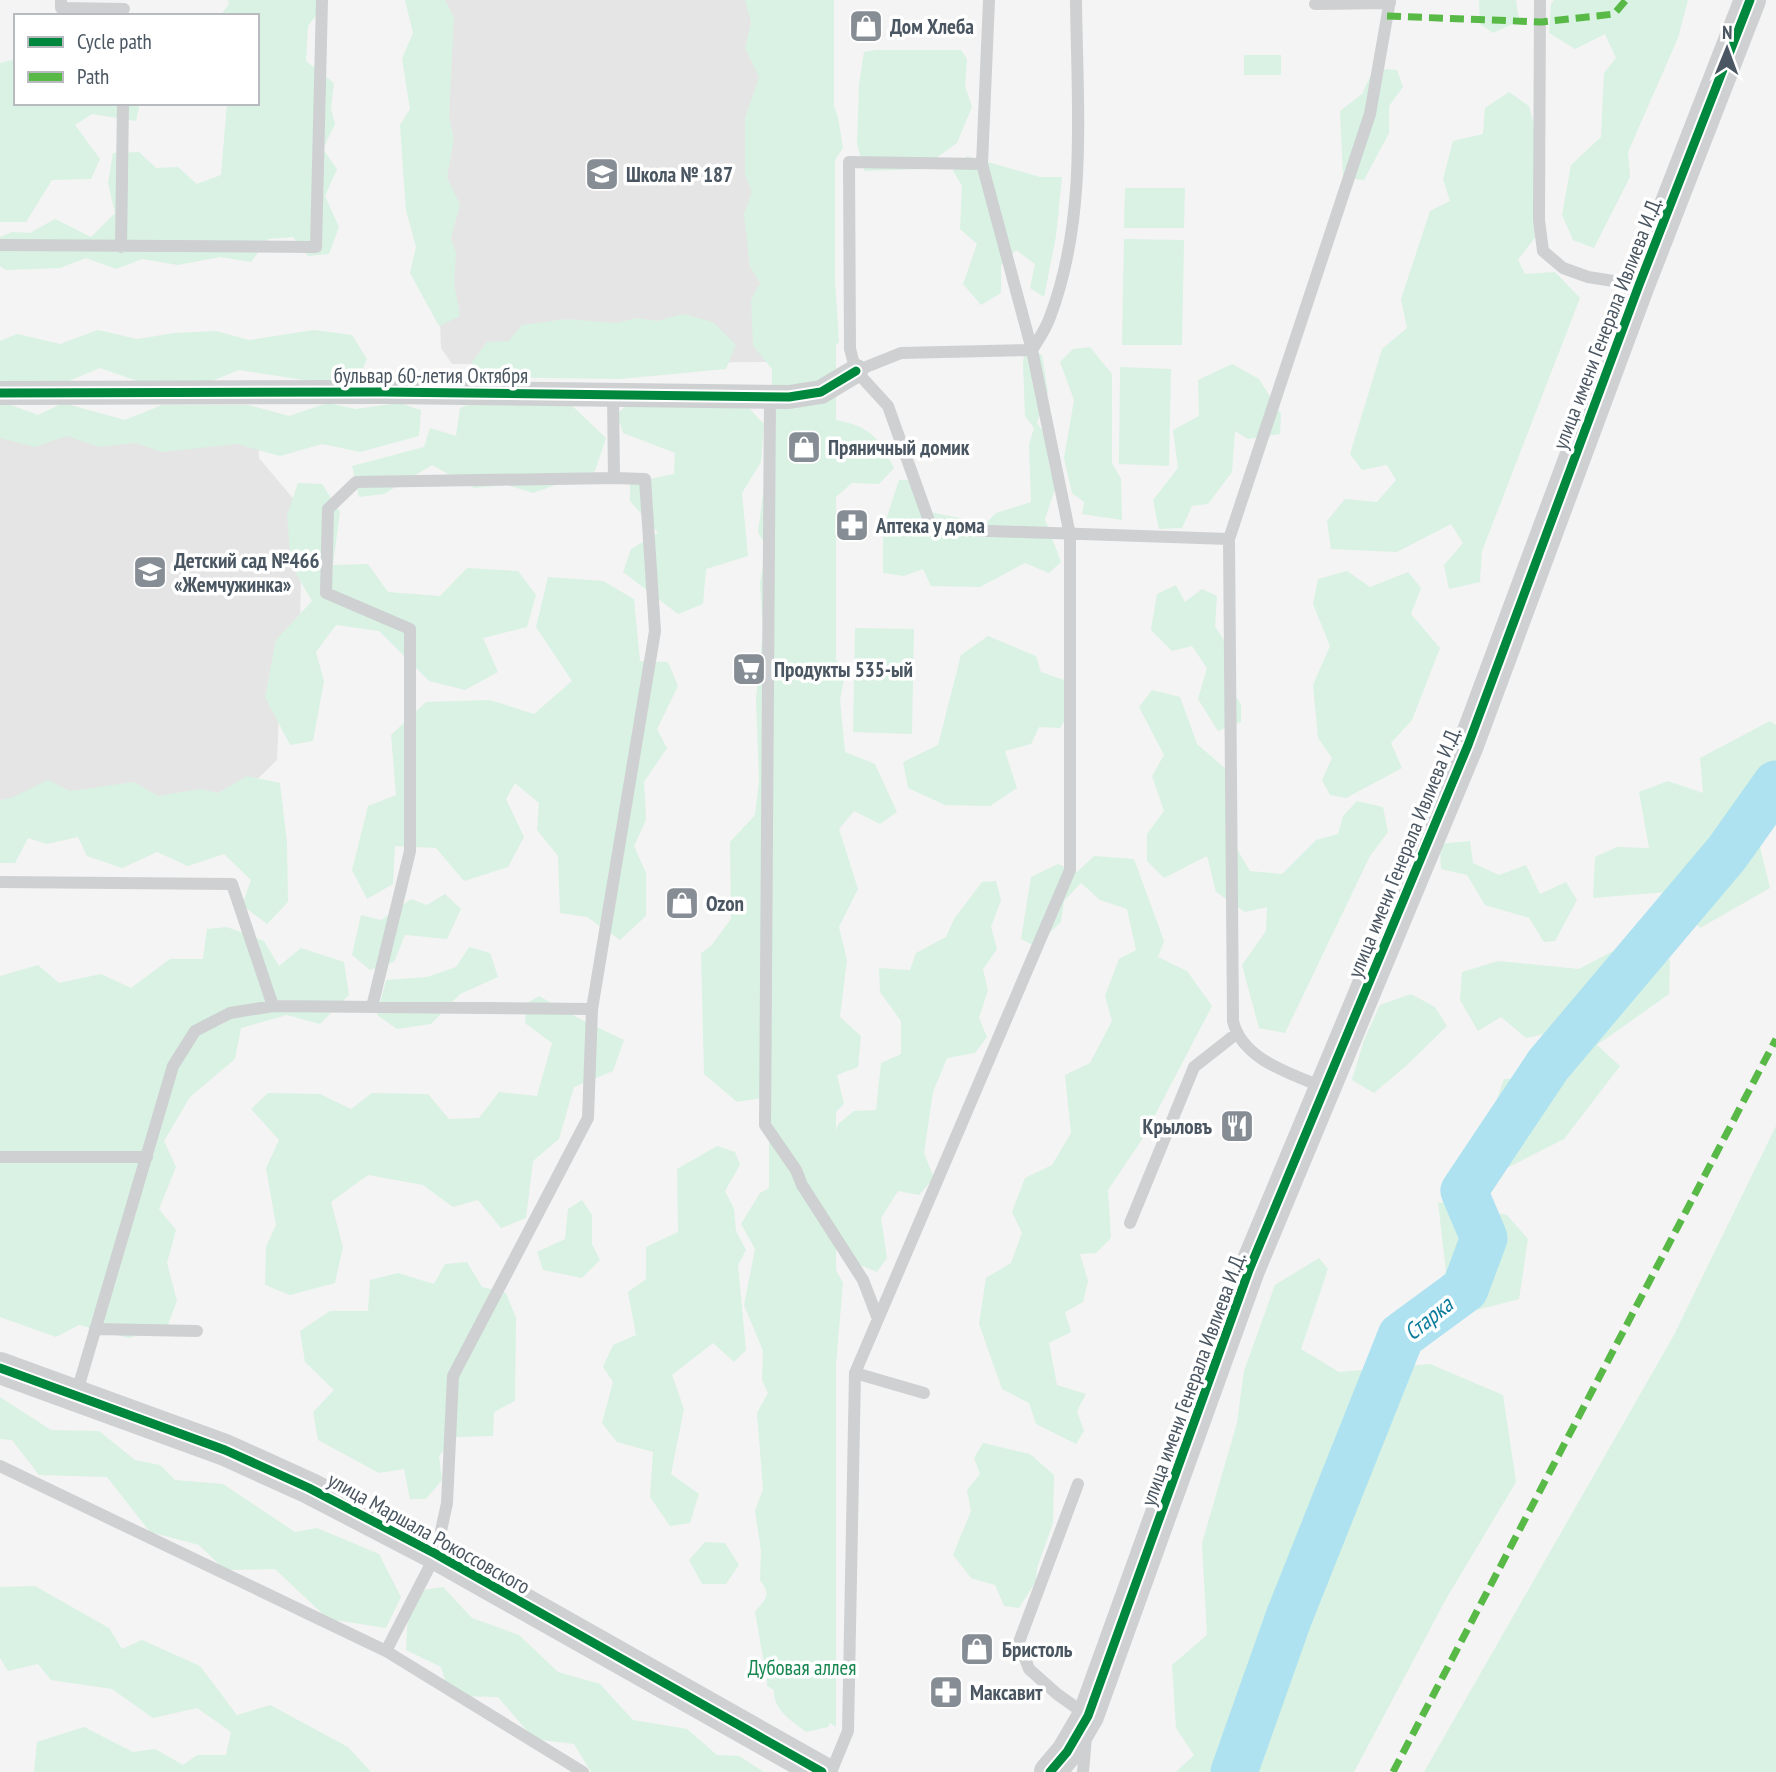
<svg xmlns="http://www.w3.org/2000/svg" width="1776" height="1772" viewBox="0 0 1776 1772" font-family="'PT Sans Narrow',sans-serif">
<rect width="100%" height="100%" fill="#f4f4f4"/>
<path fill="#e6e5e6" d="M429,0h337l6,362 -320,2 -11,-16z
M0,426l258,2 1,30 43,51 -2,126 -18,6 -5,119 -46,45 -231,3z"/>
<path fill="#d9f2e3" d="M228,0h100l-20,26 -2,35 28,22 -3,26 4,15 -12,25 14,20 -12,27 14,31 -10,27 -21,2 -15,-19 -25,2 -17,23 -31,-5 -42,8 -36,-6 -26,10 -30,-11 -26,10 -54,2 -6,-4v-29l12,-5 18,1 25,-14 36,18 24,-24 -7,-30 5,-30 26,-1 17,16 22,-1 19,17 24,-9 6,-72h30v-87h-37l9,-12z
M405,0h40l9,18 -5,99 5,22 -7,38 13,28 -9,33 5,15 -2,30 6,33 -21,10 -29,-53 6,-26 -10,-37 -6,-85 10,-16 -8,-50 11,-26z
M745,0h89v106l4,11 5,31 -8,12v123l4,59 -3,3v75c35,7 42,17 58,48l-15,16 -27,-1 -16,14v163l10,9 -6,31 5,52 30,12 22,48 -17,12 -26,-13 -15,18 19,60 -19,38 8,33 -7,57 21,19 -3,31 -21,8 7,29 -8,8v19l2,-7 16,-13 22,-1 5,-47 20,-9v-33l-21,-29 -1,-24 31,2 6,-17 30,-16 8,-18 28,-37 14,-1 5,19 -10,27 6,22 -14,20 5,21 -9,28 8,19 -12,16 -28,5 -14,34 -9,61 10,25 -15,17 -21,-4 -17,27 6,40 -10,14 -17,-7 -24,-36v41l7,13 -7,81v363l-6,-4 -2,4 -22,5c-14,-11 -33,-22 -32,-42l-7,-4v-20l-3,-3 -9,-51c11,-14 17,-16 5,-32l1,-30 -6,-39 8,-22 -6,-76 11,-20 -6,-13 1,-29 -19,-46 11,-56 -14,-25 19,-31 9,-5v-91l-32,5 -33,-28 -3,-121 10,-7 20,-27 -1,-77 25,-27 4,-34 -3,-83 7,-68 -3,-47 6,-36 -8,-15 8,-60 5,-6 1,-97 -19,-23 -2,-46 9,-17 -10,-16 -6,-53 8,-22 -7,-17v-57l14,-41 -14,-29 6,-26z
M1479,0h37l3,21 -26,12 -13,-9z
M1554,0h134l-10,38 -50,114 2,25 -36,71 -21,-8 -11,-25 9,-50 30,-28 3,-64 12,-15 -11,-24 -30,15 -26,-16 2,-29z
M876,50h85l6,9 -2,27 7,21 -15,36 -36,26 -57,2 -7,-28 2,-58 5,-33z
M1244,55h37v20h-37z
M16,59v44h124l-4,18 -44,-7 -17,11 25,34 -9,20 -39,1 -26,42h-26v-159z
M1374,68l23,2 6,17 -14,19v27l-25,47 -21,-2 -3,-67 22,-17z
M1509,92l20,14 15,57 -1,64 -25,33 7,14 30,-2 25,26 -98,253 -2,31 -31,7 -5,-24 19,-22 -12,-19 -54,28 -66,-3 -4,-28 18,-22 32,3 19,-22 -9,-15 -25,5 -12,-16 32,-105 25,-21 -6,-29 29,-88 20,-10 -7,-22 10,-38 30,-7 2,-26z
M967,156l73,21h22l-6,59 -12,61 -14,-9 5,-24 -19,-14 -15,15v28l-20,12 -18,-21 14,-40 -17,-15 2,-43 -9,-15z
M1125,188h60l-1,40h-60z
M1124,239l60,1 -2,105h-60z
M683,314l30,8 23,23 -10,24 -106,10 -143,-2 -5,-15 15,-20 22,-1 13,-16 44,-6 50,4 21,-5 20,3z
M98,330l39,9 38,-6 41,-2 33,9 65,-10 38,5 15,24 -8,19 -43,4 -77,-12 -32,13h-64l-43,-15 -36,15 -64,-1v-41l17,-7 43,10z
M1025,347l17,8 6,37 -11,31 10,14 2,28 7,21 -11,33 16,43 -12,11 -24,-10 -45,24 -49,-1 -8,-17 -19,7 -21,-3v-44l16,-49h9l12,30 44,9 17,9 15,-15 35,-11 -2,-58 5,-16 -9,-12 -2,-53z
M1090,347l22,27v89l9,16 1,41 -40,-6 2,-12 -12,-9 -8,-35 10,-58 -14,-38 13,-13z
M1232,364l27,15 22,35 -1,20 -32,5 -13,-8 -3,41 -24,32 -16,2 -10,22 -23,1 -6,-29 25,-32 -5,-38 26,-14 -1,-36z
M1120,367l51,2 -2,97 -50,-2z
M491,395l76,6 39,37 -11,33 -62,22 -26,-8 -33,3 -42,-23 -48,29 -25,3 -7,-31 72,-19 6,-19 26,8 4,-28z
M0,401l38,14 25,-12 62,17 37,-15h86l41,11 39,-13 28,6 43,-6 22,7 -2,26 -59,16 -38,-8 -42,12 -43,-12 -75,8 -27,-9 -36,4 -32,-11 -32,11 -35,-9z
M630,402l115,2 19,20 -3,38 -19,31 6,63 -42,13 -3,35 -25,10 -55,-42 8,-23 27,-16 -28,-32v-18l44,-9 1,-21 -52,-20 -6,-19z
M298,483l24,1 18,28 -7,53 35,-1 20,28 52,4 27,-28 51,3 18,24 -9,32 -44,11 15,34 -33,18 -36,-9 -50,-50 -43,-6 -20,27 8,29 -11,60 -23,4 -25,-48 11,-57 36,-39 -21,-36 -4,-50z
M1347,571l23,16 38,-15 13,16 -10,26 29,34 -28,72 -21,23 11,25 -56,30 -16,-3 -8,-15 10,-22 -14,-20 -5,-53 17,-39 -17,-42 5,-25z
M548,577l55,4 31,18 6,62 28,1 10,24 -21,43 10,19 -23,34 2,38 -12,26 12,27v43l-26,24 -33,-23 -27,-4 -2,-57 -21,-26 2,-27 -24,-20 -9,16 18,38 -16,30 -44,14 -28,-33 -41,-2 -2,38 -26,15 -15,-29 16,-64 28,-11 -5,-60 35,-33 64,-2 44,14 38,-33 -36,-54z
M1176,585l9,17 17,-13 15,7 -2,30 19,30 -9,25 16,23v18l-23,9 -20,-32 9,-31 -15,-22 -20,5 -21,-21 6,-36z
M855,628l59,1 -2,105 -59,-2z
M988,636l48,20 5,16 23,8 10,26 -14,22 -21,-1 -8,17 -26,7 12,37 -27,18 -45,-1 -37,-17 -5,-26 35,-17 23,-90z
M1152,690l28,7 17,47 38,33 -10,52 25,42 32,3 34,-34 22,-6 5,-18 14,-15 26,6 5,25 -18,24 -85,177 -26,-5 -17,-63 24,-34 1,-24 -22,5 -29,-20 -9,-36 -43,22 -17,-17v-27l17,-23 -12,-35 12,-21 -25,-48z
M1770,721l6,4v100l-17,18 11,45 -70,40 -33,-36 -74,6 2,-41 22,-10 32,1 -10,-56 29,-11 35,12 -3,-35z
M247,776l33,7 7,60 1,59 -21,22 -25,-19 9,-25 -27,-26 -36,12 -31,-14 -35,16 -35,-12 -9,-19 -31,7 -19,-6 -13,25h-15v-63l11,-2 37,-18 22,11 64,-9 24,14 43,-7 17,4z
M1470,841l3,22 26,12 27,-10 14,29 26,-12 11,18 -22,41 -11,1 -15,-24 -44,-13 -18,-30 -26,-6 -1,-25z
M1094,856l40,3 30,82 -6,16 29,14 25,35 -69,132 -35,52 3,48 -15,15 -16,1 8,27 -5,21 -18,10 6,20 -22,11 8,42 29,9 -9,17 7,20 -8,13 -40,-20 -7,-21 -27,-14 -23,-65 7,-46 25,-15 11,-30 -10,-21 13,-34 27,-13 19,-32 -6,-58 25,-12 22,-42 -7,-25 14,-37 17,-9 -9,-41 -27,-9 -19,-17 -17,18 -3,21 -26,24 -14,-7 10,-62 27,-13 19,8z
M445,894l16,15 -14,30 -42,-4 -11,27 -24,8 -18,-15 9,-40 20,5 30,-21 16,6z
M227,927l37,14 15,25 22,-18 43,14 5,33 -29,29 -33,-9 -46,13 -6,31 -45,38 -26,44 12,26 -17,42 17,21 -9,33 10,38 -10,26 -38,11 -50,-13 -23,12 -56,-20v-341l38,-11 21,18 42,-9 30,14 39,-29h33l4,-30z
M469,947l21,6 8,24 -38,17 -29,30 -34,5 -20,-14 9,-35 41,-3 29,-10z
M1617,949l28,19 25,-9 -1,35 -72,51 23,21 -56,73 -55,28 -32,-11 27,-77 23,-1 26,-46 -27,6 -25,-21 -23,14 -18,-31 2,-28 36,-11 81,8z
M1411,994l24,13 12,19 -40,39 -33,28 -22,-13 12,-40 16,-35z
M539,996l41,23 44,21 -11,31 -39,16 -15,52 -26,22 -7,57 -25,10 -23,-28 -25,7 -30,-22 -55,-10 -37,27 12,45 -8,36 -45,12 -25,-10 1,-38 10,-22 -10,-57 13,-28 -28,-31 17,-16 52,1 31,15 21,-16 56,1 21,25 30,-1 20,-26 38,4 15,-53 -27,-20 2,-20z
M1776,1126v646h-352l250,-437z
M717,1146l18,6 5,13 -15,26 9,18 2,22 10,19 -8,15 8,85 -12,12 -21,-19 -41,32 12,34 -13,65 28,20 -9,29 -20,3 -20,-29 3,-45 -36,-10 -15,-19 11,-41 -10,-15 10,-22 23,-10 -8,-43 18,-13v-32l32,-15 -1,-63z
M582,1200l10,15v29l8,16 -18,18 -39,-8 -6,-18 28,-13 3,-30z
M1438,1202l69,13 21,24 -9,60 -69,18 -39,-3 35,-42z
M1319,1258l9,11 -27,80 38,23 91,-8 73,31 13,87 -70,117 -92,173h-178l18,-17 -18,-27 -4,-63 35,-30 -5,-92 35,-120 7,-52 31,-86z
M467,1262l15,25 24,6 10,25 -1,83 -21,11 -1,24 -38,1 -16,19 3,24 -16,19h-16l-6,-30 -25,4 -61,-33 -5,-28 21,-22 -29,-28 -5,-31 30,-20h38l2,-31 28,-7 36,11 11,-20z
M0,1397l51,33 48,1 36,29 25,5 15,15 48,4 72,48 22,-4 62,26 22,43 -15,31 -58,-9 -53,-50 -50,1 -26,-25 -49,-13 -43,-55 -68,-2 -27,-35 -12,-1z
M983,1443l47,11 24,21 -1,48 -16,45 -1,13 -17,27 -15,-2 -9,-21 -24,-7 -18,-23 18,-44 -4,-21 13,-16 -6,-16z
M705,1542l20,1 14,22 -13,19h-24l-13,-24z
M35,1586l74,42 13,21 20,-9 58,26 37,49 33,-10 78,42 23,25h-337l3,-30 47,-15 49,25 22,-3 28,16 14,-10h29l5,-23 -34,-24 -44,10 -41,-29 -61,-9 -13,-16 -30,7 -8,-13v-71z
M443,1587l29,31 47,17 39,37 42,12 33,36 54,9 30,26 22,1 25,16h-173l-17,-28 -40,-5 -36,-42 -48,-1 -9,-29 -35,-17 3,-58z"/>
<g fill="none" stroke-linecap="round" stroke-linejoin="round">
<path stroke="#aee2f0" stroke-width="47" d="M1234,1772l55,-155 112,-281 64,-47 19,-51 -20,-47 84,-126 179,-212 49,-69"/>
<path stroke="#ced0d2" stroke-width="12" d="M61,0v8l63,1
M1540,0l-1,220 4,31 20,17 25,9 51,8
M1315,4l75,-1
M982,164l-133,-2 1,187 6,22 32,35 44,123 297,10
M0,245l316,2 6,-247
M121,247l2,-144
M856,371l45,-18 131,-3c6,-10 14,-21 18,-33 38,-100 27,-212 26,-317
M770,396l-5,729 31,45 6,15 61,95 15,39
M0,882l232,2 41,122
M372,1007l38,-156v-222l-84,-36 2,-84 28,-27 258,-4 -1,-83
M1325,1088c-33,-14 -83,-28 -92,-67l-4,-482 141,-425 20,-114
M0,1157h147
M1130,1223l64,-156 42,-33
M95,1329l102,2
M855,1373l69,20
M76,1395l97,-329 22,-35 35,-18 43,-7 319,3
M0,1466l386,185 197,121
M1078,1484l-59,158 10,27 28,25 31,22
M386,1651l50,-97 11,-51 6,-127 135,-258 4,-109 63,-378 -10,-152 -31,-1
M831,1772l17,-41 7,-358 215,-503v-335l-38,-185 -50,-186 7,-164
M1083,1772l3,-35"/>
<path stroke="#ced0d2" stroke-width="24" d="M0,393l382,-1 407,5 32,-5 35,-21"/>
<path stroke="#ced0d2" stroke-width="32" d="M0,1368l225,82 84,38 127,66 386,218
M1050,1772l17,-20 21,-36 161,-446 219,-525 171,-460 111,-285"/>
<path stroke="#58b947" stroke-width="7" stroke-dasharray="14 7" stroke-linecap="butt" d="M1387,16l155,6 72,-8 12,-14
M1393,1772l383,-733"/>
<g stroke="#fff" stroke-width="13">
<path id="cycleway" d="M0,393l382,-1 407,5 32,-5 35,-21
M0,1368l225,82 84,38 127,66 386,218
M1050,1772l17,-20 21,-36 161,-446 219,-525 171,-460 111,-285"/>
</g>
<use href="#cycleway" stroke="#00873e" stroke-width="9"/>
</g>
<defs>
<g id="shop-square" transform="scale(1.75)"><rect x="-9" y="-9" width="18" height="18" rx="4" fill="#868d94" stroke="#fff"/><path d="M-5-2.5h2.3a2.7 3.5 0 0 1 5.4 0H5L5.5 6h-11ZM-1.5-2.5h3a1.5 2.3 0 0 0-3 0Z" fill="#fff"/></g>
<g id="school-square" transform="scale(1.75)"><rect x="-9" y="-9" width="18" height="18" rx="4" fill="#868d94" stroke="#fff"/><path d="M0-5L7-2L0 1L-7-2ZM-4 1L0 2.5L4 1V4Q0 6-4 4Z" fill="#fff"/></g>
<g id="pharmacy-square" transform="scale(1.75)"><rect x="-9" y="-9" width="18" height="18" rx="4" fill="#868d94" stroke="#fff"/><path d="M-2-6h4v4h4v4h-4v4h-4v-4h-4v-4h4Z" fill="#fff"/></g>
<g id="supermarket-square" transform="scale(1.75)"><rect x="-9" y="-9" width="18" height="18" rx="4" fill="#868d94" stroke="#fff"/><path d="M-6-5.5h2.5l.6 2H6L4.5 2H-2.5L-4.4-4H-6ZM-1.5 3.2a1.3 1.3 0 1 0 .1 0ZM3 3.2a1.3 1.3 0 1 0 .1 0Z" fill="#fff"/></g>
<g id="restaurant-square" transform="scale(1.75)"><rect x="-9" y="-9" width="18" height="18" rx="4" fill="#868d94" stroke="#fff"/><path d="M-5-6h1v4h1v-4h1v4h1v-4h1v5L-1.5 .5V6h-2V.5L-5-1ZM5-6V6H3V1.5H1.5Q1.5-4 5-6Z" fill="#fff"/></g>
</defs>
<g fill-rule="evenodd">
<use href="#shop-square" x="866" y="26"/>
<use href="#school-square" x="602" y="174"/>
<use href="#shop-square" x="804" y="447"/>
<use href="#pharmacy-square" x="852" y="525"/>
<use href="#school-square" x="150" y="572"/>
<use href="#supermarket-square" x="749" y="669"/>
<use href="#shop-square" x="682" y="903"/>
<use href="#restaurant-square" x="1237" y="1126"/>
<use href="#shop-square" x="977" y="1649"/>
<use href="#pharmacy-square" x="946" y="1692"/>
</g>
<g text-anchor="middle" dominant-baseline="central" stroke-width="7" stroke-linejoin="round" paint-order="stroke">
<g font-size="21" font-weight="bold" fill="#4a5661" stroke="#fff" text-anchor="start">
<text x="890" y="26">Дом Хлеба</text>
<text x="626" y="174">Школа № 187</text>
<text x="828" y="447">Пряничный домик</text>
<text x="876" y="525">Аптека у дома</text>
<text x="174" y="560">Детский сад №466<tspan x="174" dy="24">«Жемчужинка»</tspan></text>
<text x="774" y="669">Продукты 535-ый</text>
<text x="706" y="903">Ozon</text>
<text x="1212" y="1126" text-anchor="end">Крыловъ</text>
<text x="1002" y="1649">Бристоль</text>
<text x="970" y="1692">Максавит</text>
</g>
<g font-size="21" fill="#4a5661" stroke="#fff">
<text transform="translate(1607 323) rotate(-69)">улица имени Генерала Ивлиева И.Д.</text>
<text x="431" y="375">бульвар 60-летия Октября</text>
<text transform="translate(1404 852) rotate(-68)">улица имени Генерала Ивлиева И.Д.</text>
<text transform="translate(1193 1379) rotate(-70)">улица имени Генерала Ивлиева И.Д.</text>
<text transform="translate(429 1533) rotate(29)">улица Маршала Рокоссовского</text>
</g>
<g font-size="21" fill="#17864f" stroke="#fff">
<text x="802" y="1667">Дубовая аллея</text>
</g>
<g font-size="23" font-style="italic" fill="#0c7c9b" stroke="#fff">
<text transform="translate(1428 1318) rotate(-39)">Старка</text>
</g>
</g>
<rect x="14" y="14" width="245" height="91" fill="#ffffff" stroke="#b7bbc0" stroke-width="2"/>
<rect x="28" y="37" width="35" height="10" fill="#00873e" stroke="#b7bbc0" stroke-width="2"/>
<text x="77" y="49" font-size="21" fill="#4a5661">Cycle path</text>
<rect x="28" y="72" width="35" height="10" fill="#58b947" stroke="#b7bbc0" stroke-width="2"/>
<text x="77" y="84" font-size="21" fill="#4a5661">Path</text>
<g transform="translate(1727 49) rotate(1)" stroke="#ffffff" stroke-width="5" paint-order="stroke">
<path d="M0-5L12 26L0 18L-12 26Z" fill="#4a5661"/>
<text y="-10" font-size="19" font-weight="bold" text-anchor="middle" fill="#4a5661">N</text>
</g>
</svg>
